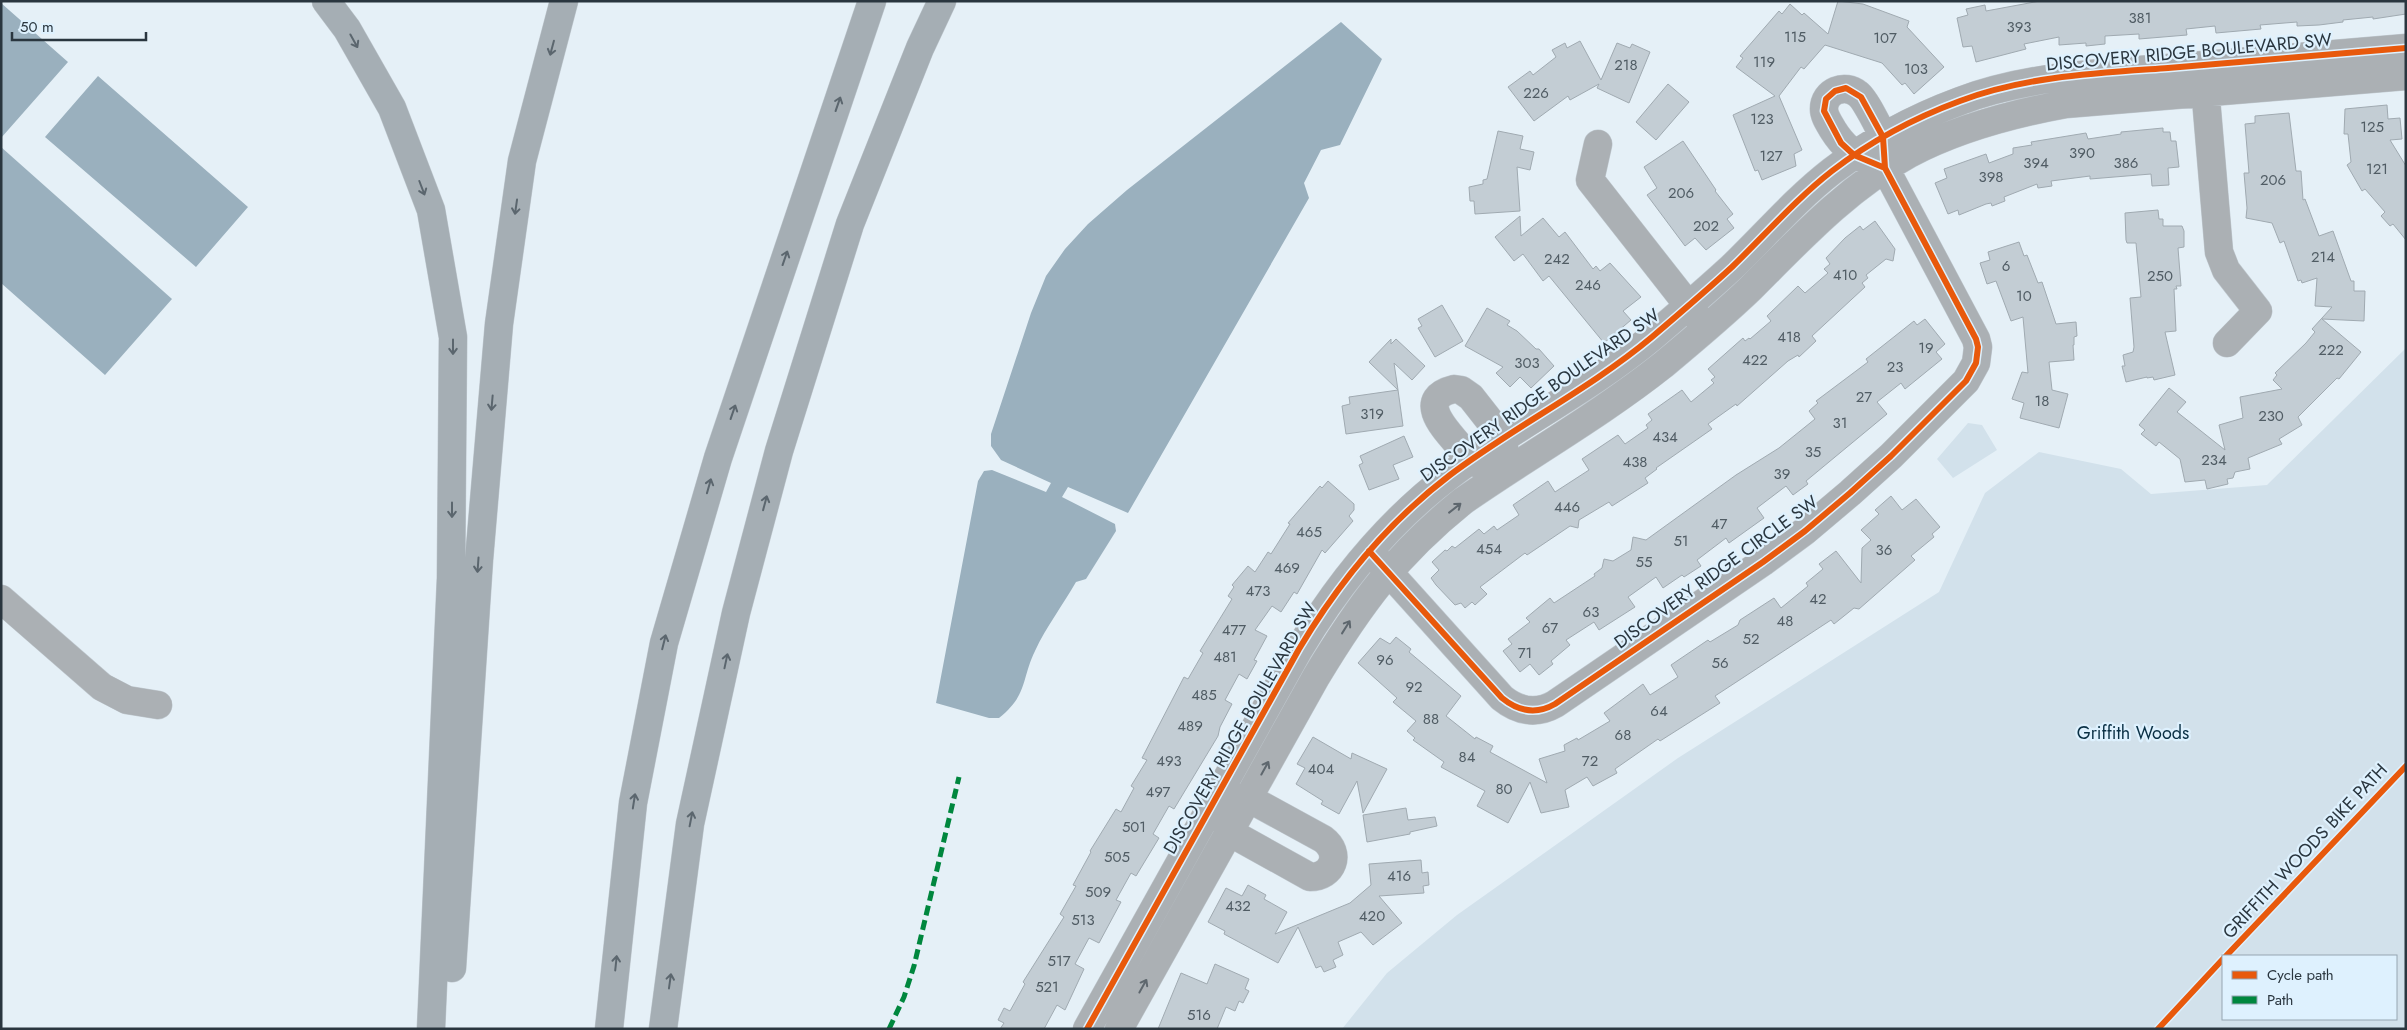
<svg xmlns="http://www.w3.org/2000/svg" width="2407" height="1030" viewBox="0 0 2407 1030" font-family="Jost,sans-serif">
<rect width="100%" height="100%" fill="#e5f0f7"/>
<path fill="#d2e1eb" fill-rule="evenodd" d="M2406,348v681h-1064l45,-56 70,-58 221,-157 261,-166 46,-99 54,-41 82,17 30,25 116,-9zM2223,956h173v63h-173z
M1968,423l14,2 15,25 -44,28 -16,-19z"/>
<path fill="#9ab0be" d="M1,3l67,59 -67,76z
M1341,22l41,37 -42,86 -19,5 -17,33 5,15 -181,315 -60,-26 -6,10 53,27 1,7 -30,48 -10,3c-13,23 -30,45 -41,69 -14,29 -7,44 -36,67h-10l-53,-15 42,-222 6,-10 8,-1 54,22 5,-9 -50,-23 -10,-14v-12l40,-121 15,-37 19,-27 23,-25 39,-34z
M98,76l150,131 -52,60 -151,-130z
M1,147l171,152 -67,76 -104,-92z"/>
<path fill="#c3cdd4" stroke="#a0aab1" d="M1838,1l25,3 46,17 -2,6 37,40 -30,27 -9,-11 -3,2 -20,-22 -57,-18 -21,24 -3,-2 -22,29 23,54 -8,4 2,12 -34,14 -4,-10 -3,1 -22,-56 42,-19 -39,-29 7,-9 -3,-2 39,-45 3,3 8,-10 12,11 2,-2 24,21z
M2040,1h366v13l-33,5v-2l-30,3v2l-24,3 -22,1v-4l-37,3 1,4 -45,4 -1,-7 -29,3 1,6 -48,4v-5l-34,2v8l-19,2v-3l-27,2v-8l-35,7 2,5 -50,13 -4,-16 -9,1 -6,-29 11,-3 -2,-6 19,-4 1,6z
M1580,41l21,39 16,-37 13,5 2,-4 18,8 -21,51 -32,-15 2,-4 -29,16 -2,-4 -34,25 -26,-34 22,-16 3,4 23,-18 -4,-7 13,-7 2,5z
M1668,84l21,18 -33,38 -20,-18z
M2387,105l1,14 12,-1 2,21 -12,1 16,26v74l-13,-16 -3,2 -9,-10 4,-4 -20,-23 -3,2 -15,-26 4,-3 -3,-28h-4l1,-25z
M2289,113l7,58h5l2,29 2,-1 14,37 14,-5 18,50h3v10h11l-1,30 -42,-2 39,33 -22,27 -2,-1 -39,39 4,8 -23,14 3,5 -34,14 2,11 -15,3 -2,6 -6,1 1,5 -21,5 -2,-9 -20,2 -5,-23 -21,-17 -3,4 -15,-12 4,-4 -6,-5 30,-37 17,14 -9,10 48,38 -6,-25 24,-7 -3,-21 42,-8 -9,-9 4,-5 -2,-2 31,-30 9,-11 -3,-3 20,-22 -17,-1 2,-28 -15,5 -1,-3 -3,1 -14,-40 -4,2 -8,-20 -26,-5 1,-10 -3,-35h5l-4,-49 10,-1v-7z
M2163,128v4h7l1,9h5l3,26 -11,1 1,17 -17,1 -1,-12 -61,5v-3l-39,5 1,5 -14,2 -1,-4 -33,13 1,4 -13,5 -1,-3 -5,1 -27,11 -1,-5 -10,4 -13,-31 12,-5 -3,-9 42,-15 3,9 24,-9v-6l19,-3 -1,-3 55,-9 2,6 33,-5v-2z
M1498,131l25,5 -3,13 14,3 -4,18 -13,-3 3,44 -45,3 -1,-13h-4l-1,-14 14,-3v-4l4,-1z
M1683,141l33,49 -1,1 18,23 -6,5 7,9 -28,22 -11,-12 -10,8 -38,-51 10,-7 -13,-21z
M2158,210l1,9h4v7h19l2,5v16l-6,1 3,38h-5l1,3h-3l2,42 -11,1 10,43 -21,5 -1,-3 -6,1v-1l-21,5 -4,-16h3l-2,-11 10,-3 1,-5 -4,-49 11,-1 -5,-54h-9l-1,-3 -1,-27z
M1520,216l1,20 22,-18 16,19 6,-5 28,37 3,-3 4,5 10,-8 31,34 -18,14 8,9 -27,23 -55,-67 -6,5 -20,-27 -9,7 -19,-24z
M1875,221l20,28 -2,12 -7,-2 -20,16 2,3 -6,5 3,4 -53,49 4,5 -17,16 -1,-2 -10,6 -51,45 -1,-2 -28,20 4,5 -56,39 1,1 -12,9 3,5 -36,23 -3,-4 -30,18 -1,8 -8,-2 -43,29 -2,-2 -45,34 7,7 -12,11 -3,-3 -7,6 -4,-5 -6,2 -19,-20 -5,-7 8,-8 -7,-8 13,-12 2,1 5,-5 3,2 24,-19 5,5 10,-8 3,4 22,-15 -6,-10 35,-24 7,11 34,-22 -7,-11 36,-24 7,9 23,-16 -2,-3 6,-5 -4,-6 34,-24 9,12 23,-19 -3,-3 4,-3 -7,-8 35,-31 2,3 4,-3 1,1 21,-18 -4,-5 31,-30 7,7 23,-20 -4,-4 6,-5 -4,-6 19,-20 15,-12 3,4z
M2019,242l5,14 3,-1 11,28 4,-1 14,42 20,-2 1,14 -3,1v8h-1l1,15 -25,2 3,28 16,4 -9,34 -39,-10 4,-15 -12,-4 10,-27 6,1 -5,-56 -12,4 -15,-40 -9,3 -7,-21 10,-3 -2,-8z
M1442,305l21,36 -28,16 -17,-29 4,-2 -4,-7z
M1487,308l23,13 -3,4 10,6 19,18h3l15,17 -23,22 -11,-11 -10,10 -14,-14 7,-6 -38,-21z
M1925,319l20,25 -9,8 6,7 -37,30 -4,-6 -24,19 10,12 -81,67 2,3 -15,11 -7,-9 -29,22 7,10 -35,25 -3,-5 -29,22 4,6 -17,11 -2,-2 -19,13 -7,-11 -28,20 7,10 -36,23 -5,-8 -28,18 4,5 -19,16 2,3 -14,11 -9,-11 -10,8 -17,-21 9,-7 -4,-5 22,-17 -4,-4 24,-20 4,5 41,-27 -1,-2 8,-6 2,-9 9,2 18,-11 2,-13 13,3 90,-65 43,-27 36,-29 -6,-8 9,-8 -2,-2 52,-39 -2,-3 48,-38 3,4z
M1391,339v5l5,-5 29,27 -13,14 -18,-17 4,27 -29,-28z
M1398,390l5,36 -57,8 -4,-28 8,-2 -1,-7z
M1404,436l9,21 -20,8 6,14 -30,11 -10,-25 4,-2 -3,-7z
M1328,481l26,23v6l-5,6 4,5 -28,32 -3,-3 -25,44 -3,-2 -13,20 -9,-6 -17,24 12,6 -13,24 3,1 -10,18 -8,-5 -14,26 7,4 -12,23 -2,9 -44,73 -5,-3 -16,28 6,4 -23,38 -5,-3 -15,27 5,2 -22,41 -10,-5 -14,26 9,5 -19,41 -8,-5 -13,24h-44l4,-6 -6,-3 6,-12 6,3 15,-27 -2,-2 41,-65 -4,-3 16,-28 -3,-1 18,-33 -1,-1 26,-42 5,3 13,-24 -3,-2 16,-26 -5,-2 42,-81 4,2 15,-26 -3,-2 32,-52 -4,-3 6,-9 -2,-2 16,-19 7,6 13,-20 3,2 19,-30 -2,-1 32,-37 2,2z
M1891,496l11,14 14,-11 24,28 -8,7 2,3 -23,19 4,4 -56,49 -5,-1 -20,16 -3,-4 -116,76 5,7 -60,38 -2,-2 -43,30 2,4 -24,13 -6,-9 -22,13 4,17 -28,6 -11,-31 -22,41 -31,-17 8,-15 -44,-24 3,-5 -31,-22 2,-2 -8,-7 9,-10 -23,-19 4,-4 -39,-35 22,-25 10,6 6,-7 15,12 -2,3 52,44 -15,20 29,23 1,-2 17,9 -3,6 57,31 -8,-24 26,-8 -1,-6 13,-7 1,2 32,-19 -6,-8 39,-29 7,11 28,-18 -7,-12 37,-25 2,2 28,-17 2,-5 34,-22 7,10 27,-22 -2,-3 17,-14 -4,-5 17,-13 25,32 1,-35 9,-8 -10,-10 18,-16 -4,-4z
M1313,737l38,22 1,-6 35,16 -24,44 -6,-32 -18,33 -18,-10 2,-3 -27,-17 9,-16 -8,-4z
M1406,808l2,12 27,-3 2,9 -27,6v2l-43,8 -4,-27z
M1421,860l1,13 6,-1 1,13 -6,1 1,7 -45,3 23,27 -29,22 -12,-13 -23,10 5,13 -10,5 3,7 -12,5 -3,-6 -5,2 -18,-41 -20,36 -54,-29 1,-3 -17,-9 18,-34 16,8 6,-11 18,10 -2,4 23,13 -12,22 75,-31 21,-18 -2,-21z
M1215,964l34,15 -4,10 4,2 -6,12 -4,-2 -4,10 -9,-4 -9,22h-59l23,-56 26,11z"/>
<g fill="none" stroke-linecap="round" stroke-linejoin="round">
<g stroke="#c1cad1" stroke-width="29">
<path id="minor" d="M2204,75l15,177 7,18 32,41 -31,32
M1598,144l-8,36 109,139
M1454,389l7,1 10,7 33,42v33c-10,-3 -25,-6 -33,-12 -6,-4 -11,-12 -15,-18 -14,-16 -39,-44 -2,-53z
M1375,557l127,141c16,13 34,17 53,6l208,-142 42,-31 45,-38 41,-37 75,-75 10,-18 2,-16 -2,-8 -91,-171c-1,-10 0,-21 -2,-31 -3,-8 -18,-38 -25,-43 -13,-11 -34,-3 -34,15 0,7 5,14 9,21 10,16 20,24 37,32
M1,599l101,88 25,13 31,5
M1216,798h32l75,41c19,14 10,38 -13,38l-81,-45z
M1087,1029l212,-380c40,-67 89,-127 151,-174 65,-49 140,-86 202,-138 27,-23 54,-46 80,-70 33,-32 64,-68 100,-96 39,-30 82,-53 128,-70 66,-25 138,-28 208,-33 79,-7 159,-13 238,-20
M1119,1029l197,-352c44,-73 80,-122 147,-176 66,-46 137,-86 200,-136 30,-25 60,-50 88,-77 49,-49 96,-100 158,-134 49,-26 102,-40 157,-50l340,-28"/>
</g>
<g stroke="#c1cad1" stroke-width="29">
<path id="highway" d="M326,1l21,28 45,79 39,102 22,127 -2,241 -20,451
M452,968l27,-408 20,-236 23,-163 42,-160
M609,1029l24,-226 31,-160 54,-185 154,-457
M663,1029l27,-205 46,-211 43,-162 71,-227 70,-176 22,-47"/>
</g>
<use href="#minor" stroke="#abb0b4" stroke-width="28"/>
<use href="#highway" stroke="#a5aeb4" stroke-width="28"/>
<path stroke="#00873e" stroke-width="5" stroke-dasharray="10 5" stroke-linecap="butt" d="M889,1029l15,-32 10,-31 45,-189"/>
<g stroke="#def1fe" stroke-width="9">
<path id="cycleway" d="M1369,551l133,147c16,13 34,17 53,6l208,-142 42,-31 45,-38 41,-37 75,-75 10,-18 2,-16 -2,-8 -91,-171 -2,-31 -22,-40 -15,-9 -11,3 -9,8 -2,12 17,32 13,12 31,13
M2226,956l180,-190
M1087,1029l212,-380c40,-67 89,-127 151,-174 65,-49 140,-86 202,-138 27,-23 54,-46 80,-70 33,-32 64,-68 100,-96 39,-30 82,-53 128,-70 66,-25 138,-28 208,-33 79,-7 159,-13 238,-20
M2158,1029l65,-70"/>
</g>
<use href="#cycleway" stroke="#e8590c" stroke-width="6"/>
</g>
<defs><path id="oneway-shaft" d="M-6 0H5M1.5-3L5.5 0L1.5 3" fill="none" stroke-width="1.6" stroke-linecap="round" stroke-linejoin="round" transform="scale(1.25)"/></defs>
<g stroke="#5b666e">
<use href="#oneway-shaft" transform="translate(354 41) rotate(61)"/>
<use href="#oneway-shaft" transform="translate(552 48) rotate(105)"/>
<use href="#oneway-shaft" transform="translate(838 104) rotate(-71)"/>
<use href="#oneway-shaft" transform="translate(422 188) rotate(69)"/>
<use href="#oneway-shaft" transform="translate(516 207) rotate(98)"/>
<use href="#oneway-shaft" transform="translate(785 258) rotate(-71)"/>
<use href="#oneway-shaft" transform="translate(453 347) rotate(90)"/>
<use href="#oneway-shaft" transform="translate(492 403) rotate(95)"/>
<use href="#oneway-shaft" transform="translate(733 412) rotate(-71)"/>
<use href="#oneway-shaft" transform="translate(709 486) rotate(-74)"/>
<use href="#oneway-shaft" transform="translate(765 503) rotate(-75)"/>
<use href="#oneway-shaft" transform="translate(452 510) rotate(90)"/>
<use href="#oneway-shaft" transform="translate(478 565) rotate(94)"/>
<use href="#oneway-shaft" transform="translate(664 642) rotate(-76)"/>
<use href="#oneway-shaft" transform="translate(726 661) rotate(-78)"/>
<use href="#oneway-shaft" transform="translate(634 801) rotate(-81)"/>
<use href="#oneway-shaft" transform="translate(691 819) rotate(-79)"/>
<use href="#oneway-shaft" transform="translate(616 963) rotate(-84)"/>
<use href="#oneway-shaft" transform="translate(670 981) rotate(-82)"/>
</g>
<g stroke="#5e676e">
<use href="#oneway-shaft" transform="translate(1455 508) rotate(-38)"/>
<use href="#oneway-shaft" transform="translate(1346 627) rotate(-58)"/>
<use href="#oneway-shaft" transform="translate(1265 768) rotate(-61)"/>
<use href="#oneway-shaft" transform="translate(1143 986) rotate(-61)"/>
</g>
<g text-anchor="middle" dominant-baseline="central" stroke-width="4.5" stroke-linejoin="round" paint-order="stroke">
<g font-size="15" fill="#505c64">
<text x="2140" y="18">381</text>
<text x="2019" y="27">393</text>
<text x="1795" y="37">115</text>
<text x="1885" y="38">107</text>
<text x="1764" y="62">119</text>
<text x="1626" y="65">218</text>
<text x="1916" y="69">103</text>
<text x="1536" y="93">226</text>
<text x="1762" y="119">123</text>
<text x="2372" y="127">125</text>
<text x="2082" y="153">390</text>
<text x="1771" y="156">127</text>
<text x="2036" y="163">394</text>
<text x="2126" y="163">386</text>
<text x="2377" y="169">121</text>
<text x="1991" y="177">398</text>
<text x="2273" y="180">206</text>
<text x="1681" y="193">206</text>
<text x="1706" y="226">202</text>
<text x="2323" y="257">214</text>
<text x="1557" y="259">242</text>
<text x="2006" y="266">6</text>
<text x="1845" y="275">410</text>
<text x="2160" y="276">250</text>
<text x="1588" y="285">246</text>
<text x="2024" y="296">10</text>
<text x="1789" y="337">418</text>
<text x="1926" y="348">19</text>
<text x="2331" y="350">222</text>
<text x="1755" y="360">422</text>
<text x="1527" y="363">303</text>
<text x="1895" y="367">23</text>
<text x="1864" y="397">27</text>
<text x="2042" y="401">18</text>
<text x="1372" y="414">319</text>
<text x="2271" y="416">230</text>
<text x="1840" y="423">31</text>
<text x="1665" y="437">434</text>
<text x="1813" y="452">35</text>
<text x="2214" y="460">234</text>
<text x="1635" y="462">438</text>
<text x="1782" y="474">39</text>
<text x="1567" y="507">446</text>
<text x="1719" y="524">47</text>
<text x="1309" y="532">465</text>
<text x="1681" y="541">51</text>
<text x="1489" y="549">454</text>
<text x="1884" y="550">36</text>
<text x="1644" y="562">55</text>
<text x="1287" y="568">469</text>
<text x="1258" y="591">473</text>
<text x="1818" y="599">42</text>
<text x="1591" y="612">63</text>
<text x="1785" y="621">48</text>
<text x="1550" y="628">67</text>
<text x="1234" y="630">477</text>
<text x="1751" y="639">52</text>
<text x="1525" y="653">71</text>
<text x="1225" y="657">481</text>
<text x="1385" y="660">96</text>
<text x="1720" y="663">56</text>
<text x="1414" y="687">92</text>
<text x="1204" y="695">485</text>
<text x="1659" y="711">64</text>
<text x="1431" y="719">88</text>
<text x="1190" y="726">489</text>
<text x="1623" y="735">68</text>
<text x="1467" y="757">84</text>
<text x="1169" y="761">493</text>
<text x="1590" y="761">72</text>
<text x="1321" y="769">404</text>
<text x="1504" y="789">80</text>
<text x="1158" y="792">497</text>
<text x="1134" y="827">501</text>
<text x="1117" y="857">505</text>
<text x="1399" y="876">416</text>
<text x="1098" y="892">509</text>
<text x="1238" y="906">432</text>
<text x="1372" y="916">420</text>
<text x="1083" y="920">513</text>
<text x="1059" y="961">517</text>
<text x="1047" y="987">521</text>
<text x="1199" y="1015">516</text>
</g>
<g font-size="18" fill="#2a363f" stroke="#def1fe">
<text transform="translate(2189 52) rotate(-5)">DISCOVERY RIDGE BOULEVARD SW</text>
<text transform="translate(1540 395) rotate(-35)">DISCOVERY RIDGE BOULEVARD SW</text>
<text transform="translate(1716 572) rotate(-36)">DISCOVERY RIDGE CIRCLE SW</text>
<text transform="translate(1240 728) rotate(-60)">DISCOVERY RIDGE BOULEVARD SW</text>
<text transform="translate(2305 851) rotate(-47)">GRIFFITH WOODS BIKE PATH</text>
</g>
<g font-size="18" fill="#092f44" stroke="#def1fe">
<text x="2133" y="733">Griffith Woods</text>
</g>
</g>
<rect width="2407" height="1030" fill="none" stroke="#2a363f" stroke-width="5"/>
<rect x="2222" y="955" width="175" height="65" fill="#def1fe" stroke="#96a6b2"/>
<rect x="2232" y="971" width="25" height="8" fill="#e8590c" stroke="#96a6b2"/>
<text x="2267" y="980" font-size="15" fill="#2a363f">Cycle path</text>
<rect x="2232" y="996" width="25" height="8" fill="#00873e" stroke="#96a6b2"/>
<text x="2267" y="1005" font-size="15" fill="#2a363f">Path</text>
<path d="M12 32v8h134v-8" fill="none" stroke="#2a363f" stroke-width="2.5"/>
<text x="20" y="32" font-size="15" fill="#2a363f" stroke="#def1fe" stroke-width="4" paint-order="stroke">50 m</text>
</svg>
